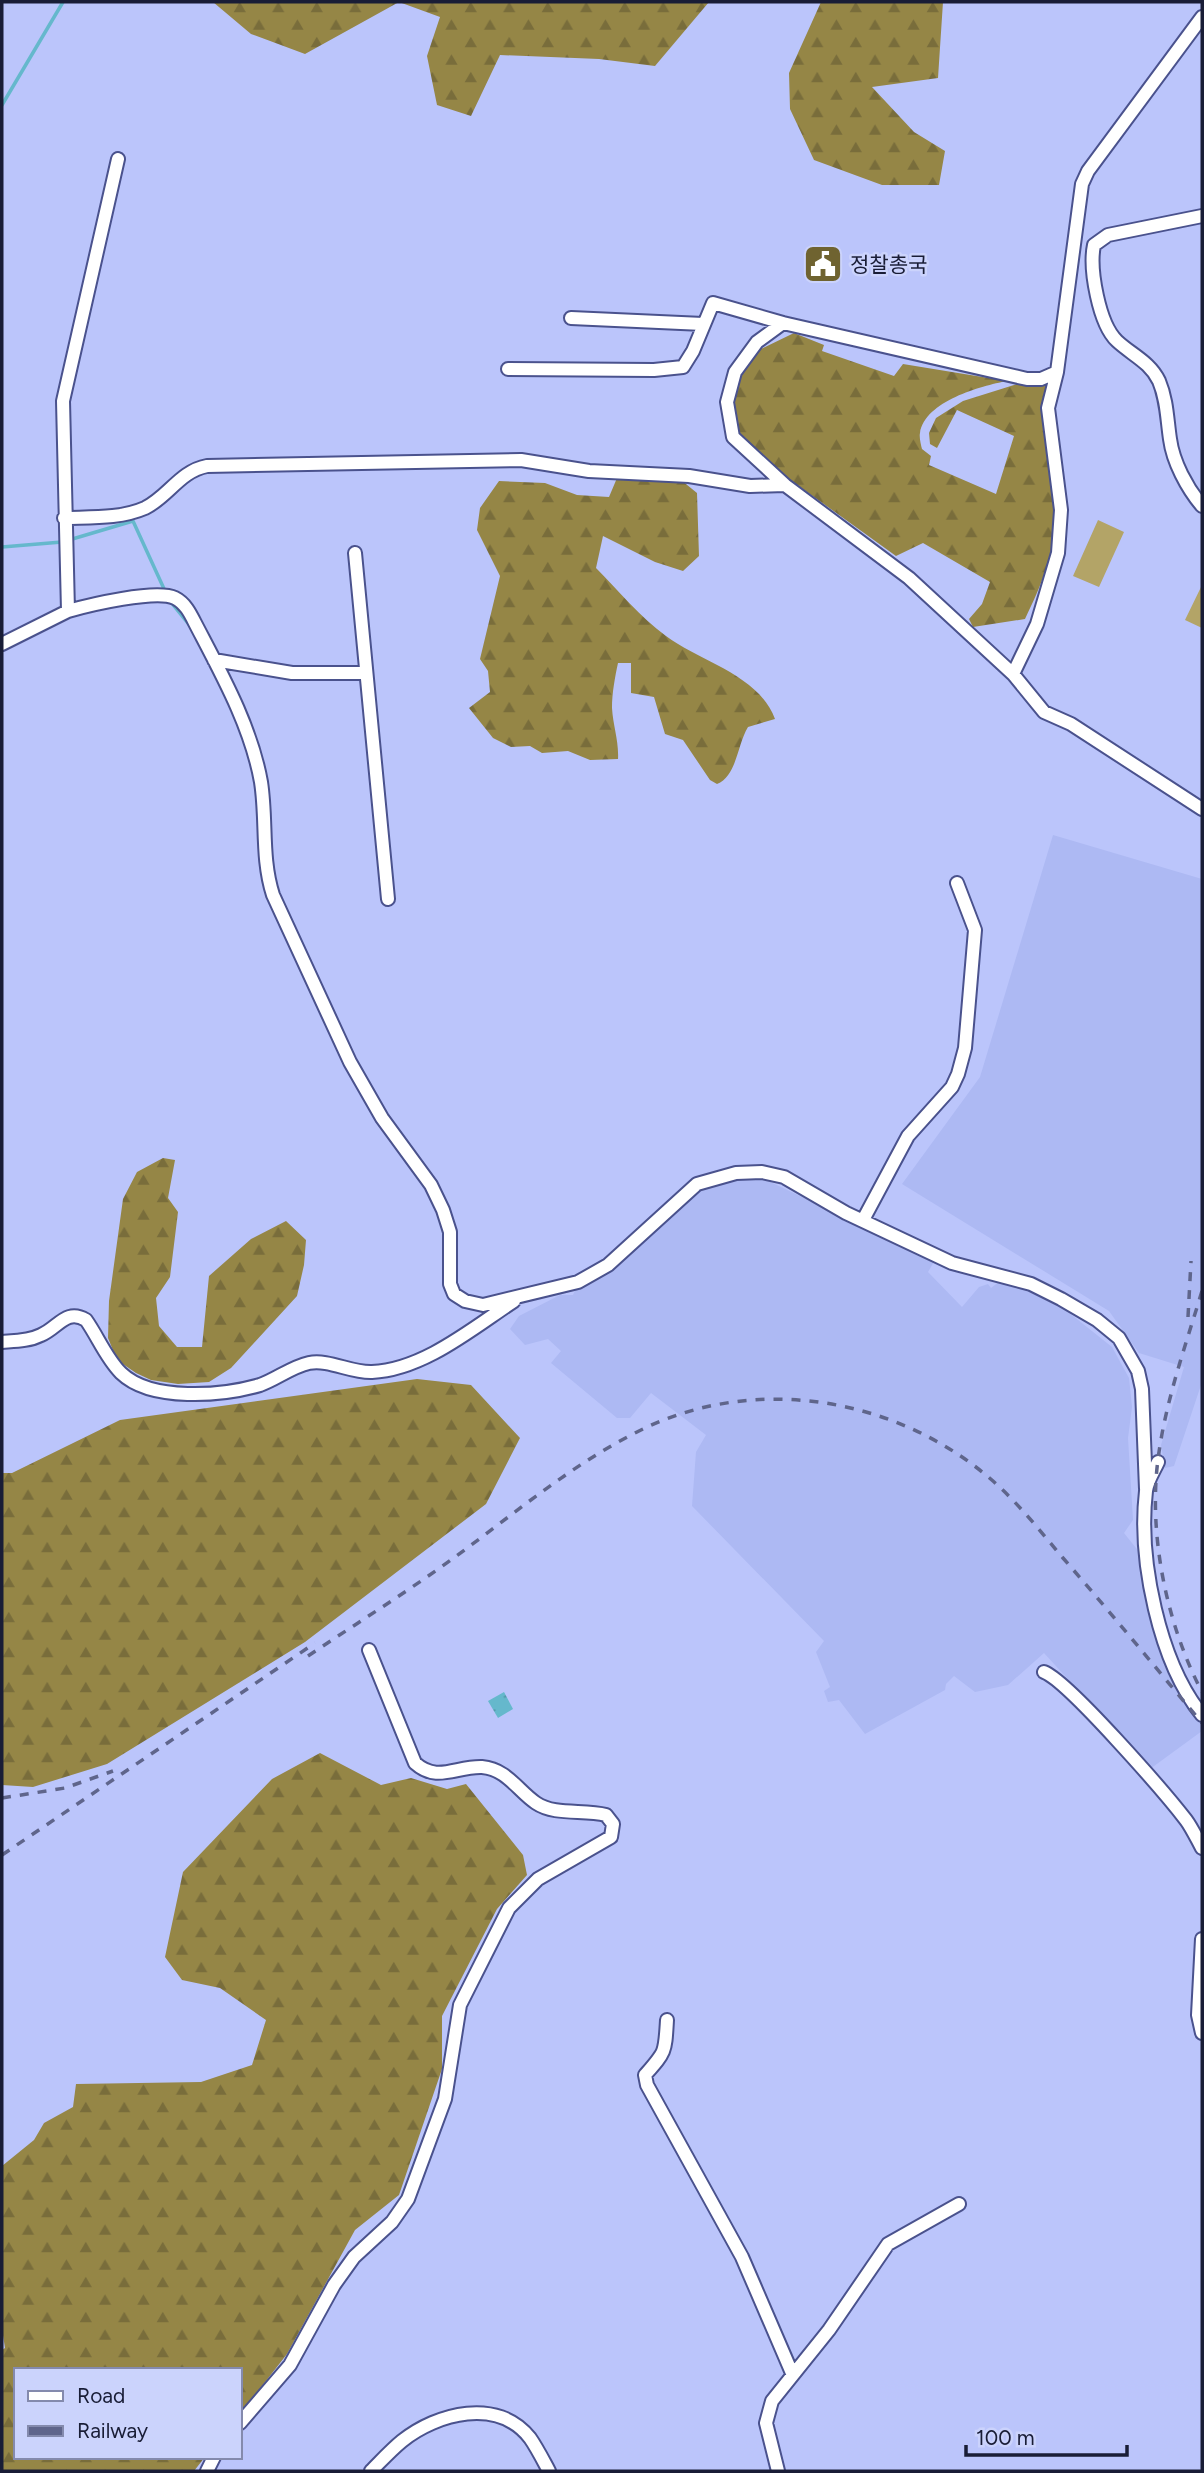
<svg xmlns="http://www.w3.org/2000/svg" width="1204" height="2473" viewBox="0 0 1204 2473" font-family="Figtree,'Noto Sans KR',sans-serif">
<defs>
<pattern id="forest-firs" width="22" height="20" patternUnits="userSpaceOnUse" patternTransform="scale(1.75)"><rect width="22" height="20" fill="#958646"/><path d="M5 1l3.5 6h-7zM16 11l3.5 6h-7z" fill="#796d3b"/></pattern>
<pattern id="water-ripples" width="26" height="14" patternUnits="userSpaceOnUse" patternTransform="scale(1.75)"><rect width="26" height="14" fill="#65b8cc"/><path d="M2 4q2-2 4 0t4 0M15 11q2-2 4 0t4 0" fill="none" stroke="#5295a6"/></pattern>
</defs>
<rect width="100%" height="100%" fill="#bbc5fb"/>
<path fill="#adb9f3" d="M1053,835l149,44v503l-28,84 -9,2 -4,-23 23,-78 -45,-14 -30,-42 -207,-127 78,-107z
M762,1178l173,82 -7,12 34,35 17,-20 9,-3 3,4 9,-7 14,1 49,26 49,39 17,31 3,29 -4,31 5,82 -9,13 16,20 22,98 13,35 27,34v11l-52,38 -106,-116 -36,32 -33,7 -21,-16 -8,8 -1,6 -80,44 -26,-34 -11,2 -4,-11 6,-4 -14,-35 8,-11 -132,-135 4,-54 10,-17 -55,-42 -21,25h-13l-66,-55 10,-12 -13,-12 -23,6 -15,-16 9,-13 41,-21h13l4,-9 114,-91 22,-12z"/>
<path fill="#b3a467" d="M1098,520l26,12 -25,55 -26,-11z
M1202,585v43l-17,-8z"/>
<path fill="url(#forest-firs)" d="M213,2h496l-54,64 -56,-7 -99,-4 -29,61 -34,-11 -10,-49 13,-39 -41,-15 -94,52 -54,-20z
M821,2h122l-5,76 -66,9 42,45 31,19 -6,34h-57l-68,-25 -24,-51 -1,-36z
M794,333l30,12 -2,6 72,25 9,-12 104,17c-26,5 -82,20 -87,52 -1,4 1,12 2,16l9,7 -2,9 67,29 18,-58 -57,-26 -20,38 -7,-4 -1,-11 7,-15 27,-17 57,-18 28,3c-12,44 8,85 7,129 0,38 -14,71 -30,104l-52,8 -4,-8 13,-15 8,-22 -67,-39 -27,13 -125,-90 -31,-29 -8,-31 3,-17 9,-22 17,-18z
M617,478l64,2 16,13 2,63 -16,15 -28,-9 -52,-26 -7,32c22,22 44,49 70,68 35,26 93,39 109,83l-27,8c-11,18 -11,49 -31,57l-7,-4 -27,-40 -18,-6 -11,-37 -23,-4v-30h-13c-3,14 -6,30 -6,45 1,18 7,33 6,51l-28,1 -22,-9 -26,2 -12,-7 -19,1 -18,-9 -24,-30 21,-16 -2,-21 -8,-12 20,-83 -23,-46 3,-22 19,-27 46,2 32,12 32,2z
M163,1158l12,2 -7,38 10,14 -8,65 -14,21 3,28 18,21h25l7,-71 42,-37 35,-18 20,19 -2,25 -7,31 -66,72 -22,14 -31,2 -27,-4 -15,-7 -19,-13 -9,-22 1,-37 14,-102 14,-27z
M417,1379l54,6 49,53 -34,66 -181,138 -198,122 -74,23 -31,-2v-312h10l108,-53z
M320,1753l61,32 30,-7 36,11 19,-5 57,71 4,20 -30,34 -55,107v53l-43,126 -44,35 -68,124 -47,60v-44h-224v87h189l-11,14h-192v-121l3,-2 -3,-19v-163l32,-26 10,-17 29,-16 3,-23 125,-2 51,-17 14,-45 -46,-32 -38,-8 -17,-23 18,-85 89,-93z"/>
<path fill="url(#water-ripples)" d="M504,1692l9,17 -15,9 -10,-17z"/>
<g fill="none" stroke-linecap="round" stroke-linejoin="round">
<path stroke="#65b8cc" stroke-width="3.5" d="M2,105l61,-103
M69,540l64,-19 32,70
M2,547l60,-5
M170,601l21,26"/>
<g stroke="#4a528d" stroke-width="16">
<path id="minor" d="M118,159l-55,242 5,210c21,-6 88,-22 107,-13 10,5 15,15 20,25 26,50 56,103 66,159 6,38 0,76 12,113l77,167 32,56 49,67 12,25 7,22v52l4,10 11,7 18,4 95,-23 30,-17 89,-81 39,-11 26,-1 22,5 62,36 106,50 79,21 30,15 36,21 22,18 19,33 4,18 4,100
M1202,216l-94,19 -14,10c-5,24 5,79 23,96 15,14 33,21 42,40 8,19 8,38 11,58 3,23 17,49 32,67
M571,318l132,6
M783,323l-26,19 -22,30 -8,30 6,35 52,48 124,93 104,96 31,38 27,12 131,85
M508,369l146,1 29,-3 10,-16 20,-48 70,20 244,56h14l16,-7
M64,518c26,-1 56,1 81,-10 23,-11 35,-37 62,-42l314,-6 68,11 100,5 61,10 35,-1
M355,553l33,346
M2,644l66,-33
M214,660l78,13h72
M1013,674l24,-50 21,-71 3,-43 -13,-102 9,-36 25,-188 6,-13 114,-154
M863,1220l45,-84 44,-49 6,-13 7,-26 10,-118 -18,-47
M2,1342c13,-1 27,-1 39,-7 17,-7 25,-27 45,-15 12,17 20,38 35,53 30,29 101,23 139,12 17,-6 31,-18 49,-22 20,-4 42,10 63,9 51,-2 101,-44 142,-71
M1158,1462c-4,9 -11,19 -12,29 -8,68 13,171 56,224
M1044,1672c24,9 122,122 142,148 6,8 11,19 16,28
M1202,1939l-4,76 4,18
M667,2020c-2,33 -1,31 -22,55l2,10 95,172 50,116
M240,2423l50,-58 44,-80 20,-28 38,-35 16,-23 37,-100 15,-94 49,-97 29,-29 73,-42 2,-13 -7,-9c-22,-6 -51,1 -70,-12 -18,-12 -29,-34 -54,-36 -26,-1 -45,16 -67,-4l-46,-113
M207,2471l7,-14
M371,2471c10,-10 20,-21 31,-30 35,-28 96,-44 128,-3 7,10 13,22 19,33
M778,2471l-12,-48 6,-22 57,-71 59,-86 71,-40"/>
</g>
<use href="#minor" stroke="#fff" stroke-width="12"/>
<path stroke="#5f658b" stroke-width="3.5" stroke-dasharray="9 9" stroke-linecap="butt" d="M1202,1291c-16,53 -35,106 -43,161 -12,79 7,171 43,240
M1188,1317l3,-56
M308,1656c49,-33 99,-64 147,-99 59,-43 116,-92 182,-125 115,-59 259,-36 356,49 26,23 48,51 70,77 48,55 93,110 139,165
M2,1798l63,-10 48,-17
M2,1855l313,-212"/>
</g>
<defs>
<g id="civic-square" transform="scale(2.0125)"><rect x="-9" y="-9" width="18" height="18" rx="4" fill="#6f6330" stroke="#cbd3fc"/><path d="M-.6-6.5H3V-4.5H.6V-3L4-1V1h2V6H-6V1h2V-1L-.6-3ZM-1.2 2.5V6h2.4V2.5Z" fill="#fff"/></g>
</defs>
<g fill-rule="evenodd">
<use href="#civic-square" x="823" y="264"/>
</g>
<g text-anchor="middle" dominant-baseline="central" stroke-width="5" stroke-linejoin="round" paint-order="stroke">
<g font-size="21" fill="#191d36" stroke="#cbd3fc" text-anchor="start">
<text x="850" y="264">정찰총국</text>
</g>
</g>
<rect width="1204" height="2473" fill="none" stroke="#191d36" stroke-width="7"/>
<rect x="14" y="2368" width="228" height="91" fill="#cbd3fc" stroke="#848aad" stroke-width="2"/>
<rect x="28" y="2391" width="35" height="10" fill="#ffffff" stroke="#848aad" stroke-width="2"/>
<text x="77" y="2403" font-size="21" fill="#191d36">Road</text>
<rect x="28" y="2426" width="35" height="10" fill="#5f658b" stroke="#848aad" stroke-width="2"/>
<text x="77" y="2438" font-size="21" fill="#191d36">Railway</text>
<path d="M966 2445v10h161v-10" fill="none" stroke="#191d36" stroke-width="3.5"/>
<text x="976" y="2445" font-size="21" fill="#191d36" stroke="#cbd3fc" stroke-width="5" paint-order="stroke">100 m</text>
</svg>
